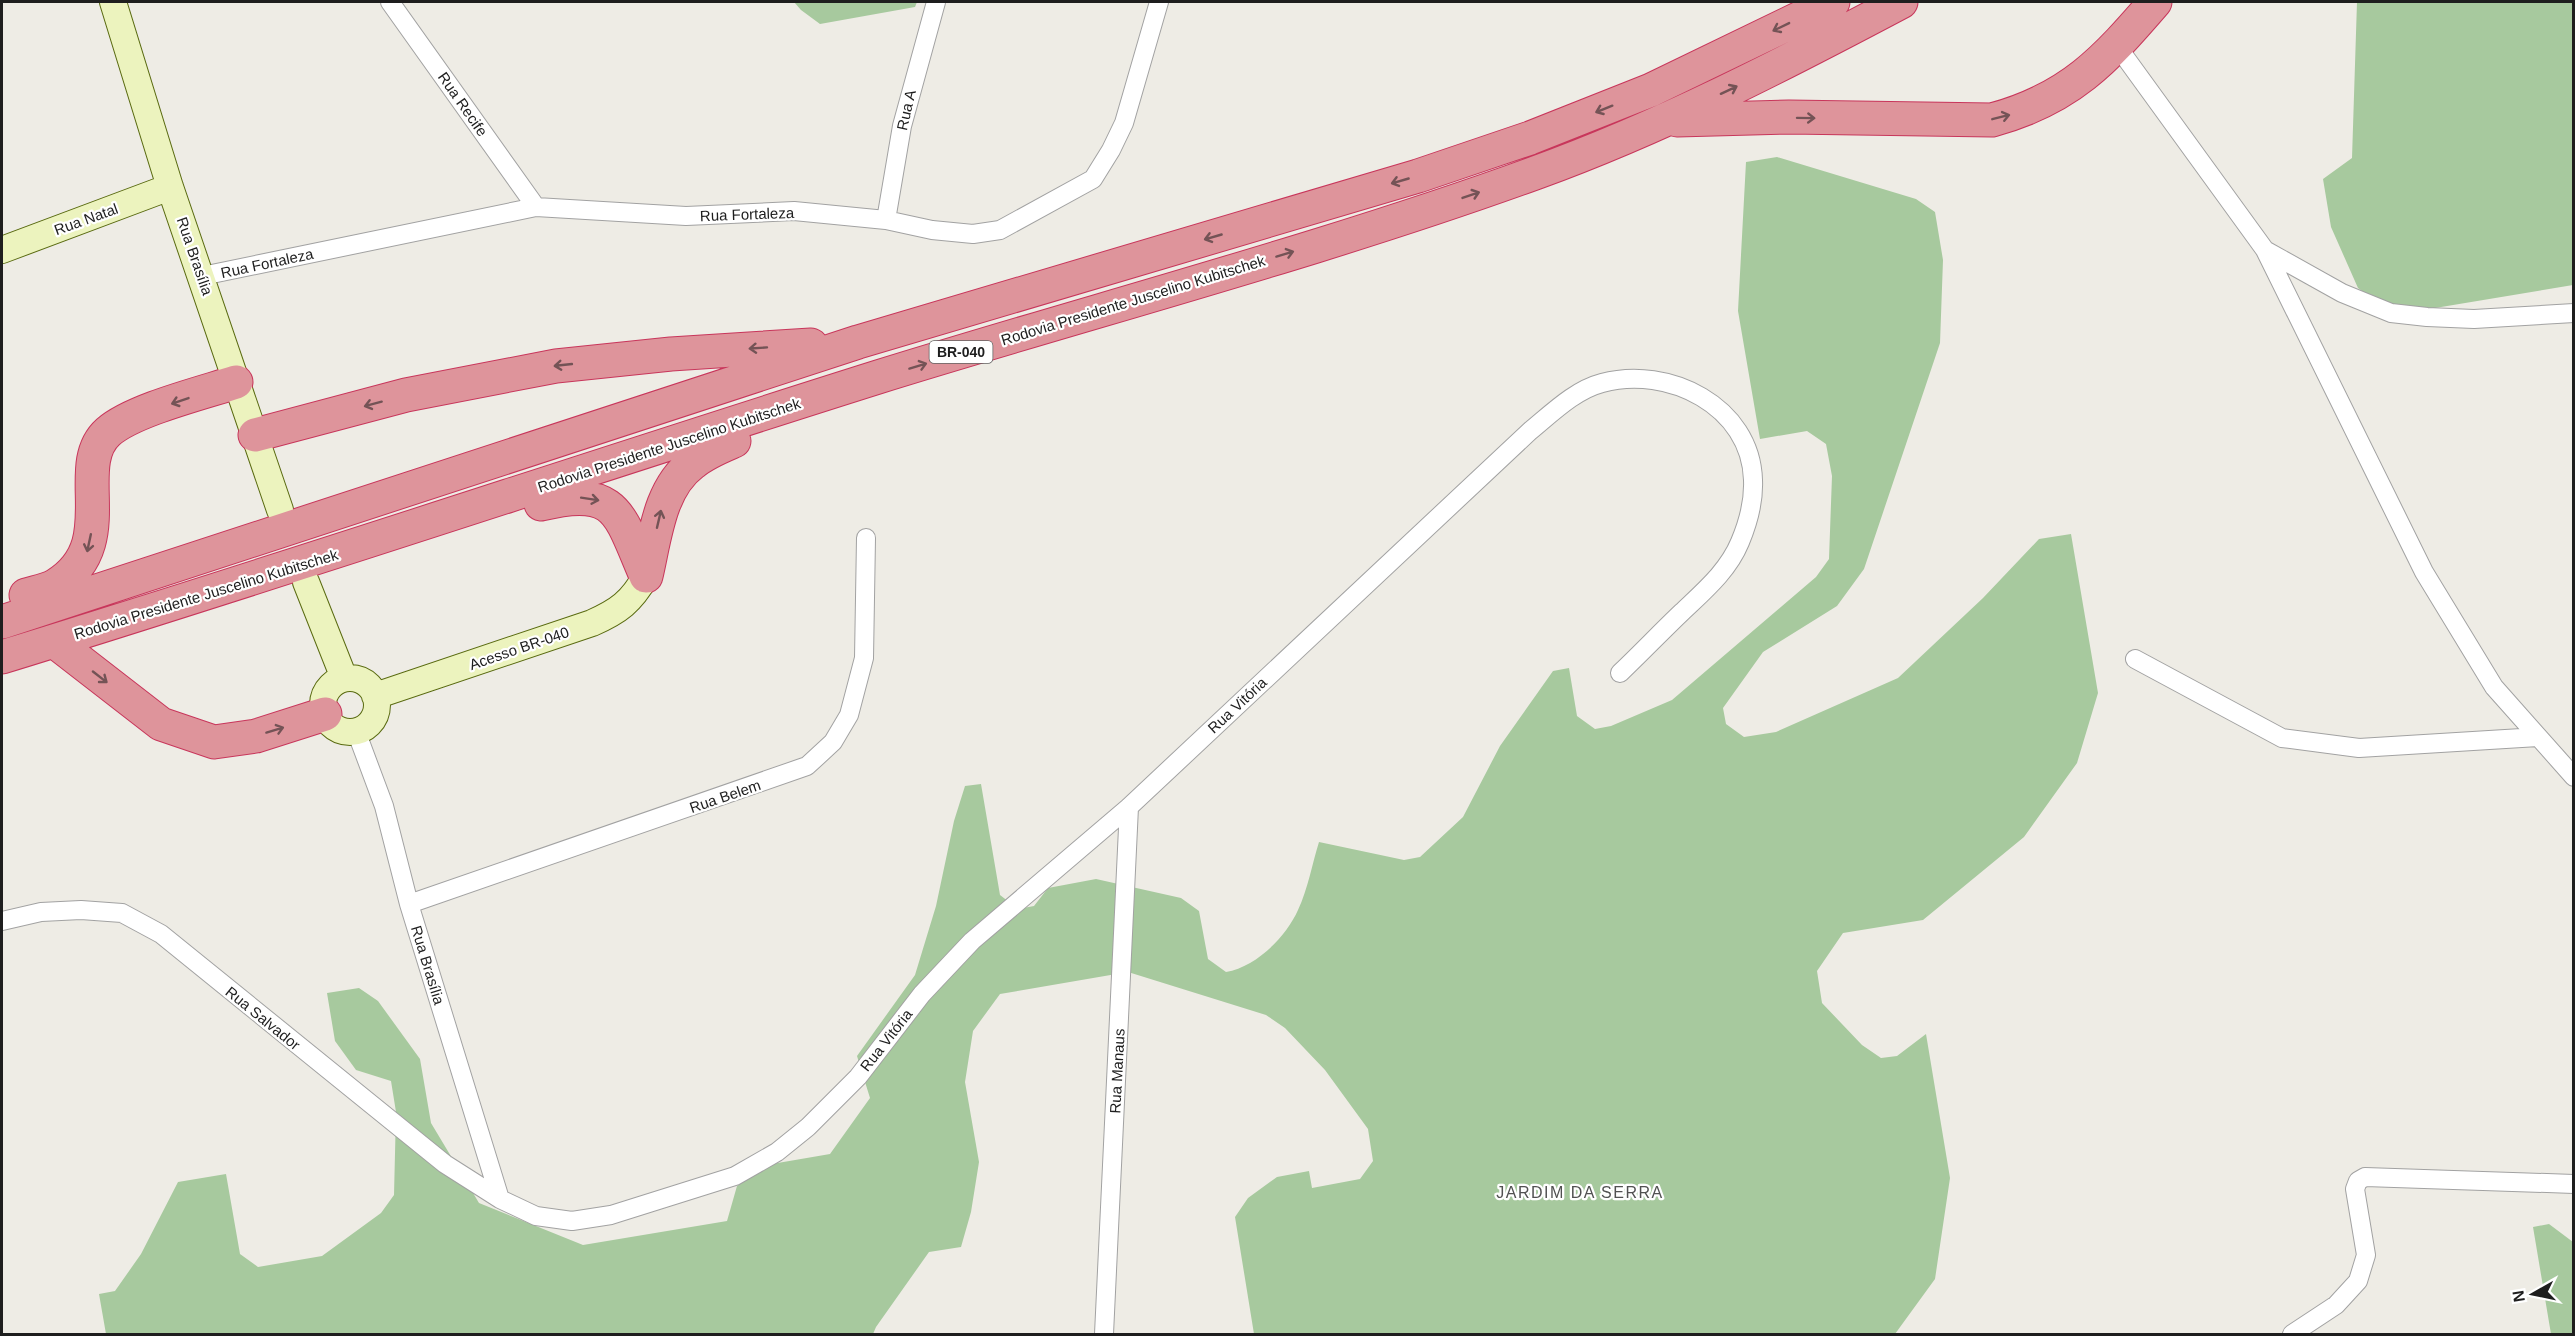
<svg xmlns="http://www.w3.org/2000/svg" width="2575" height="1336" viewBox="0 0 2575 1336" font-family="Helvetica,sans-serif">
<rect width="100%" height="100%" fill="#eeece5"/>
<path fill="#a7c99e" d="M794,2h123l-2,5 -95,17 -19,-14z
M2357,2h216v283l-162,27 -34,-10 -19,-14 -27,-61 -8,-48 29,-21z
M1777,157l139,42 19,13 8,48 -3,83 -76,226 -27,37 -74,46 -40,56 3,16 18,13 32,-5 122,-54 85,-80 56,-59 32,-5 27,159 -21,70 -53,74 -101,83 -80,13 -26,38 5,32 40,42 19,13 16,-2 29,-22 24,144 -15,101 -40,55h-641l-19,-117 13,-19 29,-21 32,-6 3,17 48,-9 13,-18 -5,-32 -43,-59 -40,-42 -19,-13 -138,-43 -128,22 -27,37 -8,51 14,80 -8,50 -10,35 -32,5 -53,75 -3,7h-767l-7,-40 16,-3 26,-37 37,-72 48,-8 14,80 18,13 64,-11 59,-43 13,-18 2,-83 -5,-31 -35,-11 -21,-29 -8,-48 32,-5 19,13 42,58 11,64 48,80 104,42 144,-24 10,-35 29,-21 64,-11 40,-56 -13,-42 58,-81 21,-69 18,-85 11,-35 16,-2 19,111 18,14 16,-3 14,-18 48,-9 85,19 18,13 9,48 18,13c30,-5 60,-35 72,-62 10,-21 14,-46 21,-68l85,18 16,-3 43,-40 37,-71 53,-75 16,-3 8,48 18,13 16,-3 61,-26 144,-123 13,-18 3,-83 -6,-32 -19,-13 -47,8 -22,-128 8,-149z
M2549,1224l24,18v92h-22l-18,-107z"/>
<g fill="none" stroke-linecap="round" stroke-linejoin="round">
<g stroke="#a2a2a2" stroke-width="20">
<path id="street" d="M390,2l146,205
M2117,46l148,204 77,43 49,20 36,4 47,2 100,-6
M886,220l16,-94 34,-124
M2265,250l159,322 70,115 80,90
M202,276l334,-69 150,9 108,-5 92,9 46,10 41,4 27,-4 93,-51 18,-29 13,-27 35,-121
M2135,659l147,79 77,10 179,-11
M356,731l28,75 25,98 91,295
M409,904l398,-138 26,-24 16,-27 15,-57 2,-120
M2,921l39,-9 40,-2 41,3 39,21 284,230 55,35 36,17 36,5 39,-6 124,-39 42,-24 31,-25 50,-50 64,-83 50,-53 157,-134 401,-376c22,-18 45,-41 72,-48 66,-18 149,23 151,97 1,22 -5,43 -13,62 -12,29 -36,49 -58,70 -21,20 -41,41 -62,61
M1104,1334l25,-527
M2292,1334l44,-29 22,-24 8,-26 -11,-66 3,-8 7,-4 209,7"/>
</g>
<g stroke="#596a10" stroke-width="28">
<path id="secondary" d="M113,2l57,185 110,323
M2,250l168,-63
M306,582l38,96
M323 705a27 27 0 1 1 54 0a27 27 0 1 1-54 0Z
M375,696l217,-73c27,-12 39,-21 54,-47"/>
</g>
<g stroke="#c8365b" stroke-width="35">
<path id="highway" d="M1677,120l112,-3 203,3c78,-21 113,-60 163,-118
M255,435l151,-40 150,-29 115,-12 140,-9
M541,504c77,-19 78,10 105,72
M646,576c9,-38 13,-88 47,-113 12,-10 27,-16 41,-22
M26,595c10,-3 22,-5 30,-10 67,-41 13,-118 52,-153 25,-22 94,-39 128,-50
M2,622l856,-280 560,-166 112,-38 121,-48 182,-88
M54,641l107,83 53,18 42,-6 69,-22
M2,657c293,-90 584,-188 876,-280 219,-68 442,-126 657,-204 127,-46 247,-108 366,-171"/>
</g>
<use href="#street" stroke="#fff" stroke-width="18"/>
<use href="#secondary" stroke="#ecf3be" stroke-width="26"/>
<use href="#highway" stroke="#de949b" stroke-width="33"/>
</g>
<defs><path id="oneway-shaft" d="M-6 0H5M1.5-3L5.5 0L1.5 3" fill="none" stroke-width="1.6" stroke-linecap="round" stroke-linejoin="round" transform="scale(1.5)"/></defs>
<g stroke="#745356">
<use href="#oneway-shaft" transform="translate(1781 27) rotate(154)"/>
<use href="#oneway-shaft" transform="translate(1729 90) rotate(-25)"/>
<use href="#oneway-shaft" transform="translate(1604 109) rotate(158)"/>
<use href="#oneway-shaft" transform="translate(2001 117) rotate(-14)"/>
<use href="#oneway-shaft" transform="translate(1806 118) rotate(1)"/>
<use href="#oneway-shaft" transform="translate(1400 181) rotate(164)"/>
<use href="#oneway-shaft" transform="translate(1471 195) rotate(-19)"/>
<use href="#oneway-shaft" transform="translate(1213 237) rotate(164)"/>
<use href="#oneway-shaft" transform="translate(1285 254) rotate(-17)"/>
<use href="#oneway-shaft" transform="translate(758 348) rotate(176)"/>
<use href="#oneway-shaft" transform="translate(563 365) rotate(174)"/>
<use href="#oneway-shaft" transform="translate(918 366) rotate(-17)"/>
<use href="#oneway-shaft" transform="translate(180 401) rotate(161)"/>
<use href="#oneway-shaft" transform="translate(373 404) rotate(165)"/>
<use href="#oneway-shaft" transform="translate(590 499) rotate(9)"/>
<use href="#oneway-shaft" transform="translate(659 519) rotate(-77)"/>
<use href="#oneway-shaft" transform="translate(89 543) rotate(102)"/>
<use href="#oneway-shaft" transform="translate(100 677) rotate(38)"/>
<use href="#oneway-shaft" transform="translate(275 730) rotate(-17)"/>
</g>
<g text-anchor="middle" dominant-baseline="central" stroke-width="4.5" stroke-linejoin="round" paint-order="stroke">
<rect fill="#fff" stroke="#626262" stroke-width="1.5" x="929.5" y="341" width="63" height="22" rx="4.5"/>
<g font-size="14" font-weight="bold" fill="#1e1e1e">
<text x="961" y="352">BR-040</text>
</g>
<g font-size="15" fill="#1e1e1e" stroke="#fff">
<text transform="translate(463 104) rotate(55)">Rua Recife</text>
<text transform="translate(906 110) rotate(-77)">Rua A</text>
<text transform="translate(747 214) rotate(-2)">Rua Fortaleza</text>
<text transform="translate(86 219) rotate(-20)">Rua Natal</text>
<text transform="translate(195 256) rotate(71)">Rua Brasília</text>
<text transform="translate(267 263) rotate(-12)">Rua Fortaleza</text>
<text transform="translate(1133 300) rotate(-17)">Rodovia Presidente Juscelino Kubitschek</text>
<text transform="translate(669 445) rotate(-18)">Rodovia Presidente Juscelino Kubitschek</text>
<text transform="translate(206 594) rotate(-17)">Rodovia Presidente Juscelino Kubitschek</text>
<text transform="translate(519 648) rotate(-19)">Acesso BR-040</text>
<text transform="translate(1237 705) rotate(-43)">Rua Vitória</text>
<text transform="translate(725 796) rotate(-19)">Rua Belem</text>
<text transform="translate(428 965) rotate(73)">Rua Brasília</text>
<text transform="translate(263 1018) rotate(39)">Rua Salvador</text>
<text transform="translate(886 1040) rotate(-52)">Rua Vitória</text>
<text transform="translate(1117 1071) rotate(-87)">Rua Manaus</text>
</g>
<g font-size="16" letter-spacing="1.5" fill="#515151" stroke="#fff">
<text x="1580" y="1192">JARDIM DA SERRA</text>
</g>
</g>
<rect width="2575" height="1336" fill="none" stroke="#1e1e1e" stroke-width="6"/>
<g transform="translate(2533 1294) rotate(261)" stroke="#ffffff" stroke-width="4.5" paint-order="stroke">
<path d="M0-4.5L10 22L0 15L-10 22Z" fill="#1e1e1e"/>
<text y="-9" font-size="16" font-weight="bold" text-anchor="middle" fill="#1e1e1e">N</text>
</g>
</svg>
